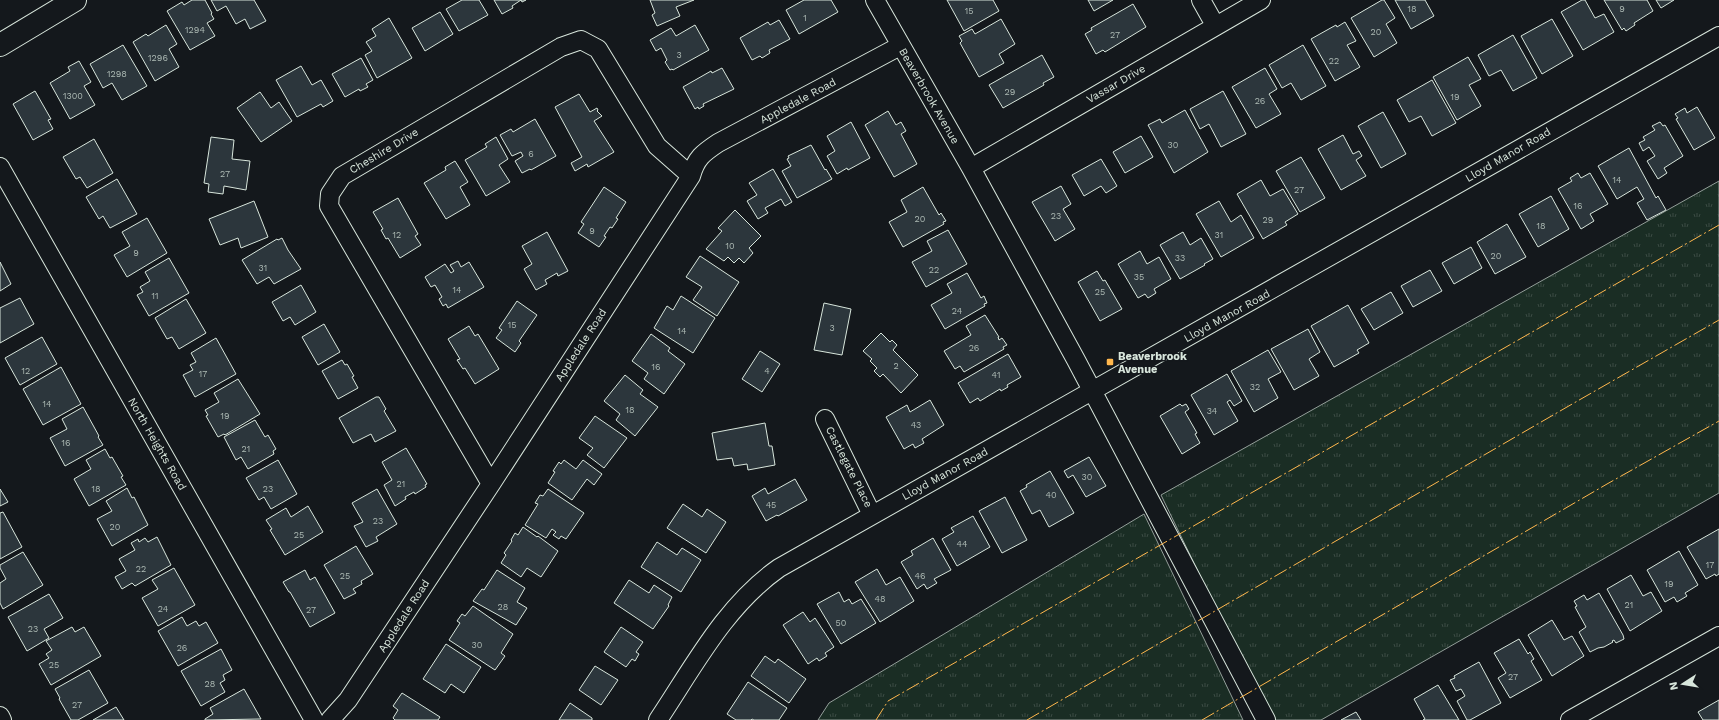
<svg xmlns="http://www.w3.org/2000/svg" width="1719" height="720" viewBox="0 0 1719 720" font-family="'Work Sans',sans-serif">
<defs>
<pattern id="grass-tufts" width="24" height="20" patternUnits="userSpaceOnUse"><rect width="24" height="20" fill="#1a2d24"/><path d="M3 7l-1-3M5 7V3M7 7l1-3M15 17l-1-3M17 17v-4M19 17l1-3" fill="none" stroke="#3b4b43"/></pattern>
</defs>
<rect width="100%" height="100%" fill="#14181c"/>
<path fill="url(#grass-tufts)" stroke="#939e99" d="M1719,181v312l-398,227h-51l-109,-225z
M1144,514l99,206h-425l11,-17z"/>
<path fill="#2c363c" stroke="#d8e6dc" d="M192,0h13l7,13 -1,1 3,5 -7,4 8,13 -25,14 -23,-39 15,-9 2,3z
M211,0h43l12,21 -16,8 -5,-10 -9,5 -10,-18 -9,5z
M462,0h17l9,15 -29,16 -13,-22z
M494,0h32l-4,2 -1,-2 -9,6 1,2 -11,6z
M650,0h44l-18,7 4,9 -23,10 -5,-11 3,-2z
M804,0h27l7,12 -39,22 -13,-24z
M947,0h46l6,11 -35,20z
M1088,0h25l-19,11z
M1382,0h2l11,18 -9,6 11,19 -23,14 -23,-39z
M1395,0h30l9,16 -23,13z
M1582,0h3l10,18 9,-4 10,18 -31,18 -22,-38z
M1604,0h43l6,11 -19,12 1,2 -9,6 -2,-3 -2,2z
M1656,0h18l-13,8z
M1133,4l13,23 -41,25 -2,-2 -7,4 -11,-20 7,-4 -1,-2z
M440,12l13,22 -28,17 -13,-23z
M389,18l23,40 -35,20 -12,-23 7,-4 -6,-9 10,-6 -4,-7z
M1001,19l14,25 -16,10 5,9 -25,14 -19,-34 2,-2 -3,-5 13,-7 3,5z
M1552,19l21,37 -31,18 -21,-38z
M779,20l11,19 -21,11 1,3 -8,5 -2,-2 -8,4 -12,-22 28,-16 2,3z
M1345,22l11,19 -9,4 13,22 -25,14 -24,-42 25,-14 1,2z
M166,25l11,19 -8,5 10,18 -24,14 -22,-39 13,-8 2,2z
M695,25l14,25 -36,20 -1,-1 -2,1 -5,-8 2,-2 -6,-12 -5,3 -6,-11 21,-12 5,8z
M1513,35l24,43 -24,13 -12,-21 -12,6 -11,-21z
M123,45l24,41 -25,14 -10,-17 -9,5 -13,-24z
M1303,45l23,41 -25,14 -10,-17 -9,5 -13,-23z
M1042,55l12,22 -11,6 1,2 -41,23 -14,-23z
M1468,57l13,22 -12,6 12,21 -24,14 -24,-43z
M361,58l12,22 -7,4 2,3 -8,4 -1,-2 -14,8 -13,-23z
M79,61l12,21 -7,4 11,19 -25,14 -20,-36 20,-12 -2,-4z
M301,66l11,19 9,-5 12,21 -10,6 -2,-3 -24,13 -21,-37z
M722,68l12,21 -31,15 1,2 -5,3 -1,-2 -3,2 -12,-22 28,-16 1,2z
M1265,68l12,21 -8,5 12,20 -25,14 -24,-41z
M1432,80l24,43 -24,13 -11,-20 -12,6 -12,-22z
M35,91l16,28 -3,1 5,9 -20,11 -20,-36z
M1223,91l23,43 -25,13 -12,-23 -9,5 -10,-20z
M260,92l11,16 8,-6 13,19 -31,21 -24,-34z
M579,94l11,18 7,-4 1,2 -1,1 5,5 -8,5 20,31 -26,15 -1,-3 -12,7 -4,-8 11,-6 -27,-50z
M1697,107l18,31 -21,12 -18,-31 2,-1 -3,-4 10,-6 2,5z
M1185,110l23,42 -34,21 -26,-48 12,-6 2,4z
M888,111l8,14 5,-3 5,9 -5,3 16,30 -23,13 -29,-52z
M1383,112l23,42 -25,14 -23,-42z
M535,119l21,37 -25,14 -1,-1 -8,4 -7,-12 8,-5 -2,-4 -9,4 -12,-21 11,-6 2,3z
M851,122l19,36 -22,12 -1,-2 -10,6 -10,-18 8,-5 -8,-15z
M1660,122l3,4 2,-1 18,31 -19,12 3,5 -9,6 -11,-18 8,-5 -6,-9 -6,4 -4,-8 6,-3 -2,-3 12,-7 -3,-4z
M1343,135l10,19 6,-3 3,5 -6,4 10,16 -25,14 -23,-41z
M1141,136l12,21 -28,16 -12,-21z
M211,137l23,3 -2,19 18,2 -4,29 -22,-4 -1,8 -15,-2 1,-8 -5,-1z
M496,137l12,22 -9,6 11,17 -24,14 -21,-36 22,-13 -2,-3z
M94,139l19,34 -26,15 -7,-11 -4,2 -13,-22z
M811,145l14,25 1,-1 6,10 -35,19 -15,-27 9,-5 -4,-7 2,-1 -1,-2z
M1629,148l27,50 2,-2 8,14 -19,10 -10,-17 7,-4 -7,-12 -20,12 -19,-33z
M1301,157l24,41 -25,14 -24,-41z
M1101,159l16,27 -11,7 -5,-7 -17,10 -12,-21z
M455,161l13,21 -8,5 10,18 -24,14 -22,-36 22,-13 -1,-3z
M773,169l19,33 -7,4 -4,-7 -16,9 3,5 -10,6 -11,-18 10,-6 -8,-12z
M1578,173l3,5 9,-5 18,31 -18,10 4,7 -13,8 -23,-40 14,-8 -2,-3z
M117,179l20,35 -27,14 -7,-12 -4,3 -13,-22z
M1261,180l9,16 13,-7 15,25 -13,8 2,3 -24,14 -26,-45z
M1061,186l10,18 -8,5 12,20 -20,12 -23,-39z
M604,187l22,15 -10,16 2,1 -6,9 -2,-1 -6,9 2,1 -7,10 -21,-14 6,-9 -3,-2z
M923,187l16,28 2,-2 5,8 -3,1 1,2 -41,23 -14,-25 18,-10 -6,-12z
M1551,196l18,33 -31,18 -19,-33z
M398,198l20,36 -3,2 6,9 -21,13 -12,-20 -2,1 -5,-9 2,-1 -10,-17z
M254,201l14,36 -27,11 -3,-10 -18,7 -11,-26z
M1219,201l12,21 10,-7 13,23 -33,19 -25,-43z
M735,210l26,26 -12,12 4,5 -9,10 -5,-5 -5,5 -6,-6 -4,4 -18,-12 16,-18 -4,-3z
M147,218l20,35 -40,24 -13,-22 16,-9 -8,-14z
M1507,224l19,33 -31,17 -18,-32z
M948,230l19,34 -41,23 -14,-25 20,-11 -5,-10z
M547,232l21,39 -10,5 -1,-3 -12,7 2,4 -11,6 -12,-21 8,-5 -10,-18z
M1183,232l7,13 11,-7 12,21 -9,5 1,1 -25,14 -20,-34z
M282,238l6,12 13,19 -27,15 -5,-7 -12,7 -15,-24 35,-21 1,1z
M1471,247l11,21 -28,16 -12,-21z
M1140,251l7,13 12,-7 12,22 -17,10 2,4 -8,5 -3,-4 -7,4 -20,-34z
M700,256l39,26 -22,34 -24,-16 9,-13 -16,-10z
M169,258l20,35 -40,23 -12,-21 6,-3 -3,-5 10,-6 -5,-9z
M458,261l3,6 8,-5 15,25 -36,21 -2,-4 -3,2 -4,-7 3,-2 -7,-12 -4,2 -6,-10 20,-13 6,9 3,-2 -4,-6z
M0,262l11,22 -11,7z
M1430,270l12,21 -29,16 -12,-21z
M1097,271l6,10 2,-1 17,29 -22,12 -22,-39z
M967,273l14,25 3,-2 3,7 -3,1 1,2 -40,23 -14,-24 21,-12 -5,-9z
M301,285l15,27 -21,13 -5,-8 -7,4 -11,-19z
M1391,292l12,21 -29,17 -13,-21z
M681,296l34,22 -22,35 -39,-25 13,-22 6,4z
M20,298l14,26 -34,19v-35z
M186,299l20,34 -27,16 -7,-12 -5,2 -12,-21z
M517,301l20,14 -18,26 2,2 -6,9 -19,-14 6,-8 -3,-2z
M824,303l27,6 -9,46 -28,-5z
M1348,305l21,38 -12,7 2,3 -25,14 -23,-41z
M985,315l14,22h-1l1,3 3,-2 5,7 -4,2 1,2 -40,23 -4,-6 -5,3 -11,-18 27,-16 -5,-9z
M324,324l16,28 -22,13 -16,-28z
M469,326l6,10 3,-2 21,35 -24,15 -10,-16 -2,1 -6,-9 3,-1 -12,-20z
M1308,329l12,23 -11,7 10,17 -25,14 -23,-41z
M881,333l9,9 2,-2 5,5 -4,5 25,25 -17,18 -18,-19 -3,3 -6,-6 3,-3 -7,-7 2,-2 -9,-8z
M651,334l19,14 -2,3 17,13 -21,30 -20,-15 4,-6 -16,-12z
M42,337l15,27 -37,21 -15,-27z
M216,338l20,36 -41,23 -12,-22 10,-5 -3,-5 6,-3 -5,-9z
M1268,350l13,22 -13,7 10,19 -24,14 -23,-41z
M760,351l20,13 -18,28 -20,-13z
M1008,354l13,23 -14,8 1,2 -7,4 -1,-2 -20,12 -2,-3 -8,5 -12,-20z
M342,360l3,5 2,-1 7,12 -2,1 6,11 -20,11 -16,-28z
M61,367l20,37 -38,21 -20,-36z
M1227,374l15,27 -8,5 -4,-6 -3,2 11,19 -24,14 -23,-40z
M625,375l18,15 -3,4 18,13 -23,29 -19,-16 4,-6 -16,-13z
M238,379l22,35 -35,21 -1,-1 -6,3 -12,-21 2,-1 -3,-5 14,-8 -5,-9z
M376,397h3l7,12 -2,2 12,20 -21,11 -4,-8 -18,9 -14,-25z
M930,400l14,25 -22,14 2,4 -9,5 -2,-4 -9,5 -18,-32 21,-12 3,7z
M1180,404l2,2 4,-2 3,5 -4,3 12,21 -2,1 5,9 -18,11 -22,-38z
M83,407l16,29 -1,1 5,8 -38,21 -15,-28 17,-9 -5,-10z
M595,416l32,22 -23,30 -17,-13 6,-7 -14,-10z
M255,420l10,17 3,-2 8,14 -3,2 1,3 -26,15 -7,-12 -5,3 -12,-23z
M765,423l4,23h3l3,19 -27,5 -1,-6 -13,2 -2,-8 -15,2 -5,-27z
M406,448l21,36 -2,1 1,2 -11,7 -1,-2 -9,5 1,2 -11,7 -11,-21 8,-5 -10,-18z
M105,449l5,9 2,-1 11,19 -2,1 5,8 -37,21 -15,-27 17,-10 -5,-9z
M1089,457l17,29 -20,11 -13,-22 -5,3 -4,-7z
M278,460l19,34 -26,15 -7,-12 -5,3 -13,-22z
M564,460l12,9 7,-9 19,14 -8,11 -7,-6 -15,21 -24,-17 7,-11 -2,-1 6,-9 2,2z
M1050,471l24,42 -25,14 -9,-17 -8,4 -12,-23 7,-4 -1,-2z
M795,479l12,21 -29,16 -1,-1 -11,6 -14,-25 13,-8 3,6z
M127,488l5,10 2,-1 14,28 -36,21 -15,-27 15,-8 -6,-10z
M0,489l8,13 -8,4z
M377,489l20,35 -21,13 2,4 -12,6 -12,-21 9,-4 -11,-19z
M548,489l36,24 -18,26 -5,-3 -2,3 -6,-4 3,-3 -4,-3 -6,9 -21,-13 13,-21 -3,-1 5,-8 3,1z
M1005,497l22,43 -25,13 -23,-42z
M683,504l19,13 5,-8 19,13 -20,31 -39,-25z
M308,506l15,26 -38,23 -15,-25 2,-1 -6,-9 20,-12 5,9z
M3,512l19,35 -22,12v-46z
M973,516l17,31 -33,19 -15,-27 12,-7 -3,-4z
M523,527l14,10 1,-1 20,15 -17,26 -14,-9 -6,9 -20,-14 5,-8 -2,-2 8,-12 -1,-1 4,-7 3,2z
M1719,529v45l-3,2 -1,-2 -9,5 -19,-32z
M157,537l14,28 -36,21 -3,-3 -10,6 -7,-12 11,-6 -7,-12 16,-9 -4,-7 7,-4 1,3 6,-4 3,4z
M933,538l18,32 -17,9 3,4 -10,6 -3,-5 -7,5 -16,-27 12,-7 -2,-4z
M657,542l20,13 5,-7 19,12 -20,32 -40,-25z
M356,546l17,28 -12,7 1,3 -9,5 3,4 -12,6 -20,-34z
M1679,551l19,34 -13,8 2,3 -10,6 -3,-5 -9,5 -18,-32z
M23,552l20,33 -40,24 -3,-6v-20l6,-4 -6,-11v-3z
M174,568l21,37 -37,21 -16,-28 16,-9 -6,-9z
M877,569l9,16 14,-8 14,24 -34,21 -25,-40z
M305,570l5,10 5,-3 20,36 -25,14 -20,-35h-1l-6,-10z
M497,570l28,18 -8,14 10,6 -11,17 -43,-24 9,-12 2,1z
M1631,575l12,21 8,-4 11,19 -32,20 -23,-42z
M629,580l20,13 5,-8 18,12 -4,8 1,1 -16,23 -39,-26z
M839,592l5,10 5,-3 3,5 9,-5 15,24 -35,21 -24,-40z
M1599,593l24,42 1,4 -8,4 -2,-3 -2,1 1,1 -9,5 -6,1 -8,4 -11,-20 7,-5 -11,-20 2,-1 -3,-5 10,-6 3,5z
M49,594l14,24 -19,11 5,9 -22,13 -19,-34z
M473,606l40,28 -12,19 4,3 -10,14 -46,-30 11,-17 -3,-2 5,-7 3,2z
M803,612l7,10 5,-4 19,29 -9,6 2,3 -8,5 -2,-3 -9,6 -25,-39z
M182,617l5,9 9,-5 3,5 7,-4 12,21 -40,23 -20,-35z
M1552,620l12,20 8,-4 12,20 -32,20 -24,-41z
M72,627l3,5 9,-5 17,29 -50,29 -12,-21 10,-6 -3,-4 6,-4 -6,-9z
M621,627l22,15 -7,10 3,2 -4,7 -3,-2 -6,8 -22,-15z
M1519,639l9,15 2,-2 4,7 -3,2 11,19 -32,18 -12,-20 8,-5 -12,-20z
M446,644l35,23 -17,26 -13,-9 -6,9 -22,-14z
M221,649l11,21 -9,5 2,5 -5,3 5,9 -24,14 -20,-35z
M765,656l10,7 3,-4 28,20 -17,24 -38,-27z
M1479,662l22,41 -31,17h-3l-10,-19 8,-5 -4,-7 -5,2 -6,-11 5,-2 -1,-2z
M595,666l23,14 -17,25 -22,-15z
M89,670l19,33 -30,17h-7l-12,-21 1,-1 -5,-9z
M748,682l39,26 -8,12h-25l-2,-1 -1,1h-15l-9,-6z
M1438,685l21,35h-36l2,-1 -11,-20z
M244,689l17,30 -56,1v-1l8,-5 -3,-6z
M402,693l38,24 -2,3h-43l-2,-2 5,-8 -5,-4z
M1719,700v20h-16l-5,-8z
M570,703l22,15v2h-33z
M116,707l8,13h-31z
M1356,712l5,8h-20z"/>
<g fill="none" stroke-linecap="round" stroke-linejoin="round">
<g stroke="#d8e6dc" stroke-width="20">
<path id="minor" d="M875,0l96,168 105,192 190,360
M1201,0l14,25
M0,167l314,553
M971,168l290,-168
M825,419l47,96
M491,484l-162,-278 1,-12 12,-18 219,-129 20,-7 17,9 59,97 34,30
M0,716l2,4
M330,720l18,-20 143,-216 200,-308c5,-18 12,-23 27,-33l182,-97
M658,720c36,-54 67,-114 121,-152l940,-532
M1570,720l149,-84"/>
</g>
<g stroke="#d8e6dc" stroke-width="24">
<path id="secondary" d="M0,45l75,-45"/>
</g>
<use href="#minor" stroke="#14181c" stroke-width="18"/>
<use href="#secondary" stroke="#14181c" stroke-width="22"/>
<path stroke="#ffb74d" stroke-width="1" stroke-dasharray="14 3 2 3" stroke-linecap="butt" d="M876,720l12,-19 831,-476
M1027,720l540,-313 152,-87
M1202,720l405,-236 112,-63"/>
</g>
<rect fill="#ffb74d" stroke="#14181c" stroke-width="1.5" x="1106" y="358" width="8" height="8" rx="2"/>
<g text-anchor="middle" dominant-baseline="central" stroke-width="3" stroke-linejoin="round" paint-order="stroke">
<g font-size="9" fill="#adbab4">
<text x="1412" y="9">18</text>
<text x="1622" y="9">9</text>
<text x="969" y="11">15</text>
<text x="805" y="18">1</text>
<text x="195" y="30">1294</text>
<text x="1376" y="32">20</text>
<text x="1115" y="35">27</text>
<text x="679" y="55">3</text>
<text x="158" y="58">1296</text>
<text x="1334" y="61">22</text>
<text x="117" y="74">1298</text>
<text x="1010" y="92">29</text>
<text x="73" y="96">1300</text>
<text x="1455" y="97">19</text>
<text x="1260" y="101">26</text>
<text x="1173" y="145">30</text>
<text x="531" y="154">6</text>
<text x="225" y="174">27</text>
<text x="1617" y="180">14</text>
<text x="1299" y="190">27</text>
<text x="1578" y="206">16</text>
<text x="1056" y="216">23</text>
<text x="920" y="219">20</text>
<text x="1268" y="220">29</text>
<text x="1541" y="226">18</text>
<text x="592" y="231">9</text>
<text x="397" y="235">12</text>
<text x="1219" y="235">31</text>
<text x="730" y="246">10</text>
<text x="136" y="253">9</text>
<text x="1496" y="256">20</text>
<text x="1180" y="258">33</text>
<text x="263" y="268">31</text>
<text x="934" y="270">22</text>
<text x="1139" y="277">35</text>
<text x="457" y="290">14</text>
<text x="1100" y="292">25</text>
<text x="155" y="296">11</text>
<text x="957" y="311">24</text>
<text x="512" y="325">15</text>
<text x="832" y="328">3</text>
<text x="682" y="331">14</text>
<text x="974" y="348">26</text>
<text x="896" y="366">2</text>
<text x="656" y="367">16</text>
<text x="26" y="371">12</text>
<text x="767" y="371">4</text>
<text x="203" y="374">17</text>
<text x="996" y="375">41</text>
<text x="1255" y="387">32</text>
<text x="47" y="404">14</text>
<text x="630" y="410">18</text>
<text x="1212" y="411">34</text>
<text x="225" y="416">19</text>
<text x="916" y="425">43</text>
<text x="66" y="443">16</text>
<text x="246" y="449">21</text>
<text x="1087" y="477">30</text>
<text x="401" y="484">21</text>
<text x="96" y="489">18</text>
<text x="268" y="489">23</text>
<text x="1051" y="495">40</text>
<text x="771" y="505">45</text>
<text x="378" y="521">23</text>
<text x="115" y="527">20</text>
<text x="299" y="535">25</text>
<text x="962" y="544">44</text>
<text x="1710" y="565">17</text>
<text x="141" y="569">22</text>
<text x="345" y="576">25</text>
<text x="920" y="576">46</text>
<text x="1669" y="584">19</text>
<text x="880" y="599">48</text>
<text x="1629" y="605">21</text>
<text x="503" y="607">28</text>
<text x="163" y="609">24</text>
<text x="311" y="610">27</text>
<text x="841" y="623">50</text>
<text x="33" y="629">23</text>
<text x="477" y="645">30</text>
<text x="182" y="648">26</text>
<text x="54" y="665">25</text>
<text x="1513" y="677">27</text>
<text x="210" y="684">28</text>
<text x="77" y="705">27</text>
</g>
<g font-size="11" fill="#d8e6dc" stroke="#14181c">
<text transform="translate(1116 84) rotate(-30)">Vassar Drive</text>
<text transform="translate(929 96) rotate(60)">Beaverbrook Avenue</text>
<text transform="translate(798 101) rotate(-28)">Appledale Road</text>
<text transform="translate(384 151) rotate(-31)">Cheshire Drive</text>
<text transform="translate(1508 155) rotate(-30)">Lloyd Manor Road</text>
<text transform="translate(1227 316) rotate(-29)">Lloyd Manor Road</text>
<text transform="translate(581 345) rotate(-57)">Appledale Road</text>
<text transform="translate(157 444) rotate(60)">North Heights Road</text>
<text transform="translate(849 467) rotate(63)">Castlegate Place</text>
<text transform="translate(945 474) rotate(-29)">Lloyd Manor Road</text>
<text transform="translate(404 616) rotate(-57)">Appledale Road</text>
</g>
<g font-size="11" font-weight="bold" fill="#d8e6dc" stroke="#14181c" text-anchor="start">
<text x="1118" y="356">Beaverbrook<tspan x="1118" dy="13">Avenue</tspan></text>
</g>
</g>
<g transform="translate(1683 684) rotate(258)" stroke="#14181c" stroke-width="3" paint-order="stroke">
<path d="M0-3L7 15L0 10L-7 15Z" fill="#d8e6dc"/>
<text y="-6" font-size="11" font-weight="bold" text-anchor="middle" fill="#d8e6dc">N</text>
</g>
</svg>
